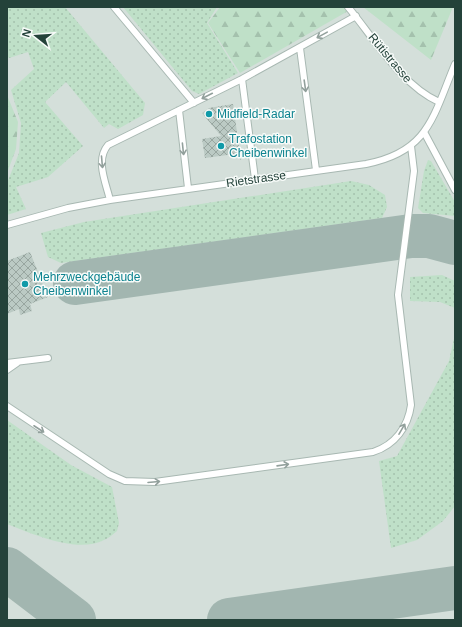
<svg xmlns="http://www.w3.org/2000/svg" width="462" height="627" viewBox="0 0 462 627" font-family="Helvetica,sans-serif">
<defs>
<pattern id="grass-dots" width="8" height="8" patternUnits="userSpaceOnUse"><rect width="8" height="8" fill="#bfe0c8"/><path d="M2 2h.1M6 6h.1" fill="none" stroke="#a4c1ad" stroke-width="1.8" stroke-linecap="round"/></pattern>
<pattern id="forest-firs" width="22" height="20" patternUnits="userSpaceOnUse"><rect width="22" height="20" fill="#bfe0c8"/><path d="M5 1l3.5 6h-7zM16 11l3.5 6h-7z" fill="#a4c1ad"/></pattern>
<pattern id="building-cross-hatch" width="8" height="8" patternUnits="userSpaceOnUse"><rect width="8" height="8" fill="#bbcac4"/><path d="M0 0l8 8M0 8l8-8" fill="none" stroke="#98a6a0"/></pattern>
</defs>
<rect width="100%" height="100%" fill="#e6efeb"/>
<path fill="#d4dfda" d="M7,7h448v613h-448z"/>
<path fill="url(#grass-dots)" d="M7,7h58l80,96 -2,12 -25,14 -9,-5 -5,4 -38,-46 -21,20 38,44 -35,31 -32,10 10,22 -19,6v-32l12,-30 2,-30 -10,-33 23,-21 -6,-17 -19,6 -2,-2z
M123,7h94l-10,16 31,50 -39,21 -7,-3z
M428,160l3,1 24,41v14l-32,-3 -5,-5 6,-37z
M351,181l18,4 16,10 2,12 -5,11 -321,45 -13,-6 -7,-24 43,-11z
M442,275l13,6v27l-15,-6 -30,-1v-24z
M455,334v172l-12,15 -26,19 -26,8 -12,-87 18,-5 52,-95z
M7,420l64,45 41,22 7,36 -2,8c-4,3 -8,7 -13,9 -27,14 -71,-6 -97,-16z"/>
<path fill="url(#forest-firs)" d="M220,7h135l-115,66 -32,-50z
M363,7h90l-22,53z
M7,95l11,27 -2,27 -9,24z"/>
<g fill="none" stroke-linecap="round" stroke-linejoin="round">
<path stroke="#a2b6b0" stroke-width="44" d="M75,283l336,-47h18l26,7
M7,569l67,51
M229,620l226,-32"/>
</g>
<path fill="url(#building-cross-hatch)" d="M233,104l8,56 -6,-6 -30,4 -3,-19 19,-3 -19,-23 7,-5z
M30,252l18,45 -18,7 2,7 -12,4 -1,-6 -12,5v-53z"/>
<g fill="none" stroke-linecap="round" stroke-linejoin="round">
<g stroke="#a8b8b2" stroke-width="8">
<path id="lane" d="M114,7l80,96
M348,7c26,31 53,78 91,95
M300,48l16,122
M242,79l13,100
M179,110l9,78
M424,132l31,58
M110,200c-4,-17 -15,-40 -2,-55l134,-66 114,-63
M7,225l61,-17 42,-8 256,-36c63,-12 67,-48 89,-100
M7,363l41,-5
M7,370l10,-7
M7,406l102,68 16,7 30,1 218,-30c22,-7 35,-25 38,-47l-13,-110 16,-124 -3,-25"/>
</g>
<use href="#lane" stroke="#fff" stroke-width="6"/>
</g>
<defs><path id="oneway-shaft" d="M-6 0H5M1.5-3L5.5 0L1.5 3" fill="none" stroke-width="1.6" stroke-linecap="round" stroke-linejoin="round"/></defs>
<g stroke="#92a09c">
<use href="#oneway-shaft" transform="translate(322 35) rotate(151)"/>
<use href="#oneway-shaft" transform="translate(305 86) rotate(82)"/>
<use href="#oneway-shaft" transform="translate(207 96) rotate(153)"/>
<use href="#oneway-shaft" transform="translate(183 149) rotate(84)"/>
<use href="#oneway-shaft" transform="translate(102 162) rotate(85)"/>
<use href="#oneway-shaft" transform="translate(39 429) rotate(33)"/>
<use href="#oneway-shaft" transform="translate(402 429) rotate(-60)"/>
<use href="#oneway-shaft" transform="translate(283 465) rotate(-8)"/>
<use href="#oneway-shaft" transform="translate(154 482) rotate(-5)"/>
</g>
<g fill="#0f9aa8" stroke="#f7fbf9" stroke-width="1.5">
<circle cx="209" cy="114" r="4"/>
<circle cx="221" cy="146" r="4"/>
<circle cx="25" cy="284" r="4"/>
</g>
<g text-anchor="middle" dominant-baseline="central" stroke-width="3" stroke-linejoin="round" paint-order="stroke">
<g font-size="12" fill="#24423a" stroke="#f7fbf9">
<text transform="translate(390 58) rotate(50)">Rütistrasse</text>
<text transform="translate(256 179) rotate(-8)">Rietstrasse</text>
</g>
<g font-size="12" fill="#0d838f" stroke="#f7fbf9" text-anchor="start">
<text x="217" y="114">Midfield-Radar</text>
<text x="229" y="139">Trafostation<tspan x="229" dy="14">Cheibenwinkel</tspan></text>
<text x="33" y="277">Mehrzweckgebäude<tspan x="33" dy="14">Cheibenwinkel</tspan></text>
</g>
</g>
<rect width="462" height="627" fill="none" stroke="#24423a" stroke-width="16"/>
<g transform="translate(36 36) rotate(287)" stroke="#f7fbf9" stroke-width="3" paint-order="stroke">
<path d="M0-3L7 15L0 10L-7 15Z" fill="#24423a"/>
<text y="-6" font-size="11" font-weight="bold" text-anchor="middle" fill="#24423a">N</text>
</g>
</svg>
